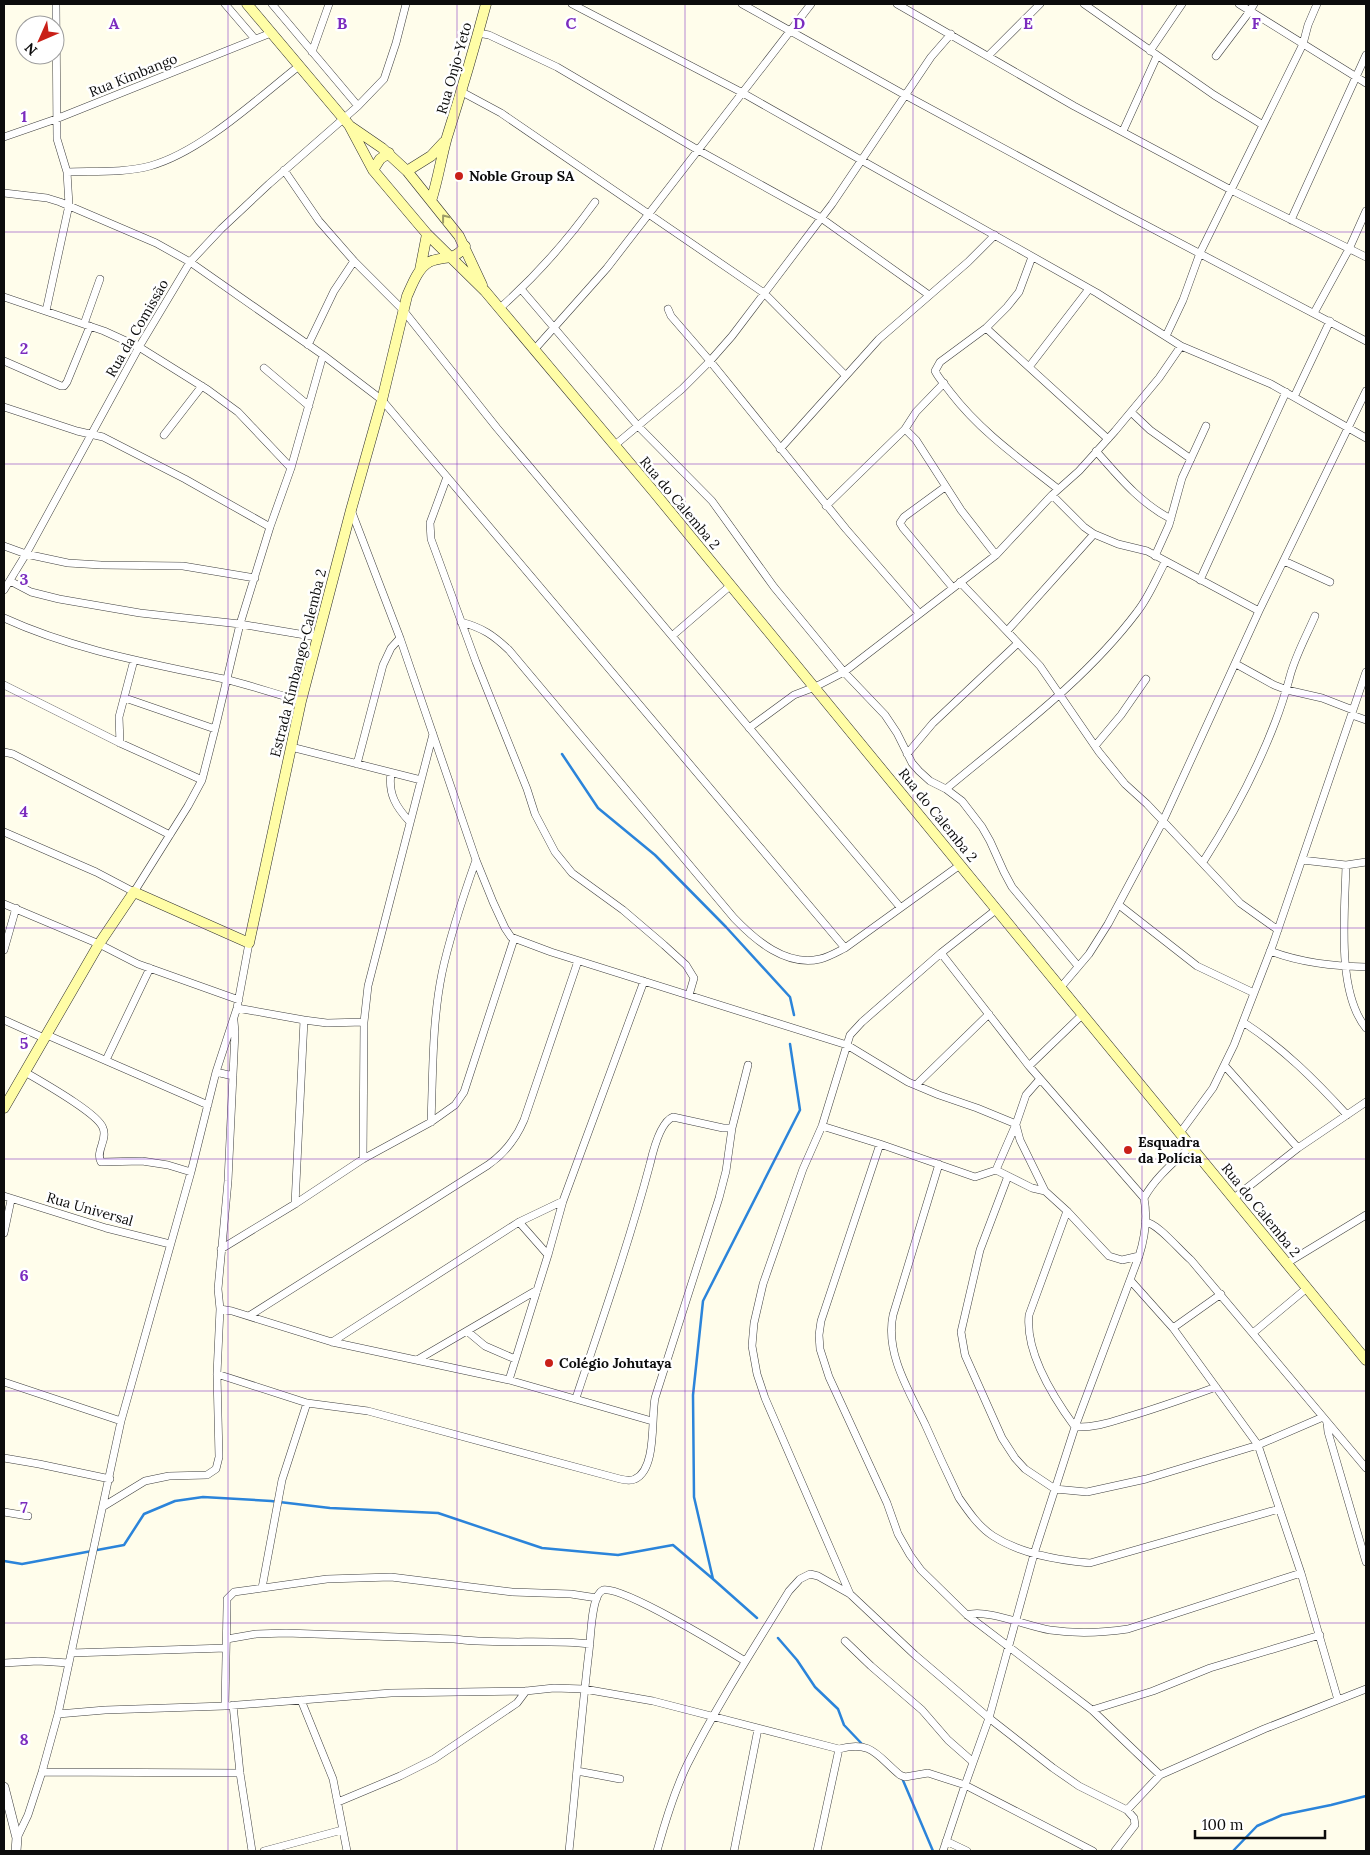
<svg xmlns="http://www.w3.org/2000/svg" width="1370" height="1855" viewBox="0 0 1370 1855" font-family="Lora,serif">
<rect width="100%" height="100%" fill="#fffdeb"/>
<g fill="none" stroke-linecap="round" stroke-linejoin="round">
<path stroke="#2b84da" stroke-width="2.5" d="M562,754l36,54 57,47 71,72 64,70 4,18
M4,1561l18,3 102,-19 20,-31 31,-13 28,-4 68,4 59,7 108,5 104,35 76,7 55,-10 40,34
M757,1618l-44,-39 -19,-82 -1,-102 10,-94 97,-191 -10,-66
M778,1638l19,22 18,27 23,22 6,16 19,20
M902,1778l31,73
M1233,1851l24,-25 25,-11 49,-10 35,-9"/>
<g stroke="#3f3f3f" stroke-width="8">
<path id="minor" d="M225,4l30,35
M272,4l86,102
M572,4l169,88 120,68 236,133 84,53 90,38 95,54
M742,4l163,91 214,116 247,130
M897,4l177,102 157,84 135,67
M1084,4l130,91 49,30
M1239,4l127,79
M478,33l11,2 68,32 141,83 123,68 108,77
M1150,51l32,-47
M312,52l17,-48
M989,55l51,-51
M1216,56l34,-45 4,-7
M462,92l39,21 263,180 81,82
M1123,131l34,-75
M4,137l52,-18 215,-86
M284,170l35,51 35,40 49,49 94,118 403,479
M67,172c27,-1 57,1 83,-6 51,-14 107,-67 149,-100
M4,193l43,5 13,4 96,41 34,19 133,93 59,45 463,548
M1291,220l75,-165
M1032,257l-13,35 -12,15 -21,21 -46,34 -5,9c4,8 11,15 16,22 30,39 69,66 107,96
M521,289l117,137 74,75 62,86 70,85 41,43 12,18 15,30 7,8 11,10 16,8 16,12 20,26 8,14 14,31 8,15 66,79
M4,297l100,34 35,16 69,43 30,22 53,56
M500,308c36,-32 67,-67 95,-106
M668,309l3,7 39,45 136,168 73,84
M46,311l23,-106 -2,-33 -10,-33 -1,-135
M1314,313l35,-64 17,-38
M84,324l16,-45
M986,328l122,111
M1166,336l17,-36 17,-47 103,-209 5,-19 9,-21
M308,345l26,-54 20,-30
M534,350l73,-82 204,-264
M4,361l57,25h3l3,-4 23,-56
M1029,367l60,-78
M264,368l45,38
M1294,397l36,-76
M4,407l73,24 26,6 82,42 85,48
M1131,412l19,18 41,29
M905,429l11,-17 28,-29
M164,435l38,-49
M615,445l67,-56 28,-28 22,-25 100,-132 99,-147 20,-23
M780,449l99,-110 89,-77 27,-27
M1096,451c23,26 44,52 75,68
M447,477l-17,46 1,16 45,123 51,127 8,25 20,38 17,21 51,37 41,35 22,20 8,13 -5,17
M945,487l-41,30 -4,6 3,5 50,60
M1052,495l32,32 10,7 24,10 29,7 112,60
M826,506l79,-77 11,11 45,70 35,45
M351,510l49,128 76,222 17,42 12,26 6,9 40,15 296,93 61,37 31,13 38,13 39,16
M4,546l22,8 42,9 33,2 82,1 72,12
M1155,556l14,-31 13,-47 24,-52
M1284,561l46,21
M1200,580l86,-188
M10,581l21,11 28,7 81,14 100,11 77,13
M960,582l80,84 59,86 26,32 22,20 93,99 38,27
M4,590l22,-36 113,-207 51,-85 31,-33 48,-45 89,-78 26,-27 12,-36 10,-39
M4,618c70,32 145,45 220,61 26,6 51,15 77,22
M461,622c22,6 32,13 48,28l225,268c21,22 52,49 86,41 9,-2 17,-7 25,-11l115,-83
M1007,631l87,-97
M672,636l59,-51
M1236,664l38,21 13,5 35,8 31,12
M4,685l116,58 82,37
M125,698l90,31
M1352,715l14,5
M749,728l45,-33 21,-8 29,-15 152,-117 56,-60 27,-24 36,-40 44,-53 22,-32
M120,743l-1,-26 15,-57
M1095,746l26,-31 25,-36
M291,747l130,33
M4,752l9,2 33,17 124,64
M907,754l26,-31 85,-80
M357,764l26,-99 8,-17 9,-10
M391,773c-3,21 5,34 19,49
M946,789c66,-55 139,-108 191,-177 12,-15 19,-33 28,-50
M4,832l92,40 38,20 54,-86 14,-26 13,-51 25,-105 30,-97 21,-59 32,-113
M1302,860l44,5 20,-3
M1203,862c29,-45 54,-92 73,-142 5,-13 9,-26 13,-40 5,-22 17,-43 26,-64
M1346,865c-1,47 -10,126 20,163
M4,904l95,40 39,20 101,36
M1119,905l78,61 57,27
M4,950l12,-42
M1270,951c32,12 63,15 96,16
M941,953l88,113 115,132
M1061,987l28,-33 19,-30 55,-103 96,-210 107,-220
M237,1008l67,12 23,3 37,-1
M4,1020l40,18
M1243,1022c40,26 72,58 104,93
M47,1035l161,70
M106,1060l44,-92
M1029,1066l54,-52
M1225,1066l73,82
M25,1072c15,9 73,41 78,56 5,12 -8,23 -2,34l41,-1 26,4 23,7
M216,1072l17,4
M916,1085l73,-71
M431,1122c2,-49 1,-100 11,-149 8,-38 21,-76 34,-113
M1016,1125l4,15 25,51
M822,1126l58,18 95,33 21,-7 20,-46 10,-29 14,-16
M1180,1133l33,-45 21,-43 39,-101 93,-272
M880,1144l-59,177 -2,14 1,14 9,28 58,126 11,31 12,21 11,15 46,45 125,95 68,65
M363,1159l1,-137 4,-36 65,-252
M939,1164l-46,151c-8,38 16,76 32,109 11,25 22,49 34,74 9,13 20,29 34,38 28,18 64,24 97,27l189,-54
M996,1170l36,18 13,3 22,20 42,45 13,4 17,-4
M1008,1176l-28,74 -19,82 4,23 37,83 13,20 10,11 30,20 32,3 59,-13 112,-34 65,-28
M4,1196l102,32 64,16
M1234,1198l64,-50 68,-46
M295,1204l9,-184
M1067,1211l-38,104c-4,38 24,82 46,112 17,1 33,-4 49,-9 31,-9 62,-20 92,-31
M519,1222l29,33
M1145,1222c13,1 35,29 46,38l175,208
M4,1233l7,-33
M221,1249l74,-45 68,-45 68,-37 24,-17 9,-13 50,-153
M1287,1263l79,-48
M1131,1281l42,47 85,117 43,128 37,127
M220,1309l12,2 100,31 177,38 143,41
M249,1316l239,-151c17,-12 28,-26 36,-45l54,-159
M1173,1328l48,-34
M467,1331l18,15 30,13
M1253,1333l54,-45
M332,1342l187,-120 44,-21
M417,1360l120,-70
M217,1374l90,29 61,8 252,68c4,1 11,2 15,0 22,-10 16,-61 20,-81l64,-200 7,-27 6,-43
M509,1380l39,-125 15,-54 81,-220
M4,1382l117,39
M576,1398c26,-78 53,-155 74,-234 3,-13 10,-42 23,-47l50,11h9l16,-63
M1327,1422l1,10 38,130
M4,1458l35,6 71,15
M104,1506l41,-25 24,-5 38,-1 9,-6 3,-12 -2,-83 3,-65 -2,-20 10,-108 7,-149 -1,-11
M4,1512l24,4
M262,1588l20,-108 25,-77
M850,1594l-85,-196 -8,-24 -5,-28 2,-23 9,-39 40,-115 19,-43 28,-91 12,-13 79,-69 56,-44
M967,1615c18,-7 62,12 83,15 27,4 51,3 78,-1l173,-56
M227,1639l29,-5 30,-1 168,6c46,6 91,0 136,5
M845,1641l26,25 51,44 26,30 25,22
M71,1653l155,-5
M4,1663l34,-2 31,2
M301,1700l32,79 14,72
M233,1705l7,68 12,78
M225,1706l2,-99v-8l7,-7 93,-13 64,-2 121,15 59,2 26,4
M1092,1710l61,-19 57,-23 110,-33
M58,1714l47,-4 120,-4 166,-13 135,-2 28,-3 30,1 69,12 186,48c33,-9 38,7 61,26l5,2 23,-4 37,12 128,66
M577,1771l43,8
M42,1772l198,1
M338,1802l62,-26 34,-17 83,-56 9,-12
M1127,1810l33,-35 104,-46 102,-40
M17,1838l11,-23 14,-43 16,-58 63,-293 70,-249 25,-100 21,-64 12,-65
M946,1841l21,10
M264,1851l78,-21
M569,1851c7,-66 12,-133 20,-200 2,-15 2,-43 9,-56 1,-2 3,-4 5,-5 20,-4 121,58 142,71
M657,1851c8,-29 17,-59 30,-86 30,-60 67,-117 102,-174l11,-12 10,-5 8,2 32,18 65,61 74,63 64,50 26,18 48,24 7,8 1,7 -20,26
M734,1851l24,-122
M817,1851l22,-102
M943,1851l22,-66 24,-67 45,-164 41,-127 64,-171c6,-19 9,-37 5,-58 11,-20 30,-36 47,-52"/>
</g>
<g stroke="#3f3f3f" stroke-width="10">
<path id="tertiary" d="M4,1787l13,51 -1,13"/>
</g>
<g stroke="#2e2e2e" stroke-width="11">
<path id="secondary" d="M247,4l102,121 24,45 54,64 58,57 169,201 712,868
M350,126l32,22 25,23 52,65 23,49
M373,170l7,-11 9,-6
M407,171l24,-15 13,-14
M431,201c7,-21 10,-43 16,-64 14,-44 27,-88 39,-133
M420,270l7,-36
M4,1108l95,-164 35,-52 115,51 52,-242 50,-191 31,-110 25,-104c5,-11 11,-28 22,-34 15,-7 25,0 36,-16"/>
</g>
<use href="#minor" stroke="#fff" stroke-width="7"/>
<use href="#tertiary" stroke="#fff" stroke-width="9"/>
<use href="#secondary" stroke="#fffda6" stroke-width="10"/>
</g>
<defs><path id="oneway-chevron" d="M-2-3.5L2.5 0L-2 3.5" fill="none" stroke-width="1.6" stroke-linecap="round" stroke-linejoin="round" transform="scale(1.25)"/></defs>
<use stroke="#9e9d68" href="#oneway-chevron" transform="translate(445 218) rotate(-128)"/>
<path fill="none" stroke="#7b2cbf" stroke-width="1" stroke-opacity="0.55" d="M228,4v1847M457,4v1847M685,4v1847M913,4v1847M1142,4v1847M4,232h1362M4,464h1362M4,696h1362M4,928h1362M4,1159h1362M4,1391h1362M4,1623h1362"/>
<g fill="#c92018" stroke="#fff" stroke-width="2">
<circle cx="459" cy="176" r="5"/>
<circle cx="1128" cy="1150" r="5"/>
<circle cx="549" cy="1363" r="5"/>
</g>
<g text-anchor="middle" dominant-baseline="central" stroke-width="5" stroke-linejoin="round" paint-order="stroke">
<g font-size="14" fill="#0c0c0c" stroke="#fff">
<text transform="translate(454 68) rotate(-74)">Rua Onjo-Yeto</text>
<text transform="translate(133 75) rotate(-22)">Rua Kimbango</text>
<text transform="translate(137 328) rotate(-60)">Rua da Comissão</text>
<text transform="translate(680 503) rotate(50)">Rua do Calemba 2</text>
<text transform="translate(298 663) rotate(-76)">Estrada Kimbango-Calemba 2</text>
<text transform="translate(938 815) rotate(51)">Rua do Calemba 2</text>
<text transform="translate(90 1209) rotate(16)">Rua Universal</text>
<text transform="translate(1261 1210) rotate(51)">Rua do Calemba 2</text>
</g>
<g font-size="14" font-weight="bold" fill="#0c0c0c" stroke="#fff" text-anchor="start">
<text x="469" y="176">Noble Group SA</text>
<text x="1138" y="1142">Esquadra<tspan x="1138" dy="16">da Polícia</tspan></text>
<text x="559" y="1363">Colégio Johutaya</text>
</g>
</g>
<g font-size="16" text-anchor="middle" font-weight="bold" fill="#7b2cbf" stroke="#fff" stroke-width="5" stroke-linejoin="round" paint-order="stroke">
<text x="114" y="29">A</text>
<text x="342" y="29">B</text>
<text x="571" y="29">C</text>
<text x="799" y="29">D</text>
<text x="1028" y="29">E</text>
<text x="1256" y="29">F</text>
<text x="24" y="122">1</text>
<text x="24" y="354">2</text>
<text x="24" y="585">3</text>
<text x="24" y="817">4</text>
<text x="24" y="1049">5</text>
<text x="24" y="1281">6</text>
<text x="24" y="1513">7</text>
<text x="24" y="1745">8</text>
</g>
<rect width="1370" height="1855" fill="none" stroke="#0c0c0c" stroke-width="10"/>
<g transform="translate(40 40) rotate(225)"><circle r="24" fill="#ffffff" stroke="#9e9e9e"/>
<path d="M0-4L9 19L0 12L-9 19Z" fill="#c92018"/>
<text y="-8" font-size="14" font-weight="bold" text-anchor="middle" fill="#0c0c0c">N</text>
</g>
<path d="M1195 1830v8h130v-8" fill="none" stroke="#0c0c0c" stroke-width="2.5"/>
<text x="1202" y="1830" font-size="15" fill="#0c0c0c" stroke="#ffffff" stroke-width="4" paint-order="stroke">100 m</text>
</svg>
